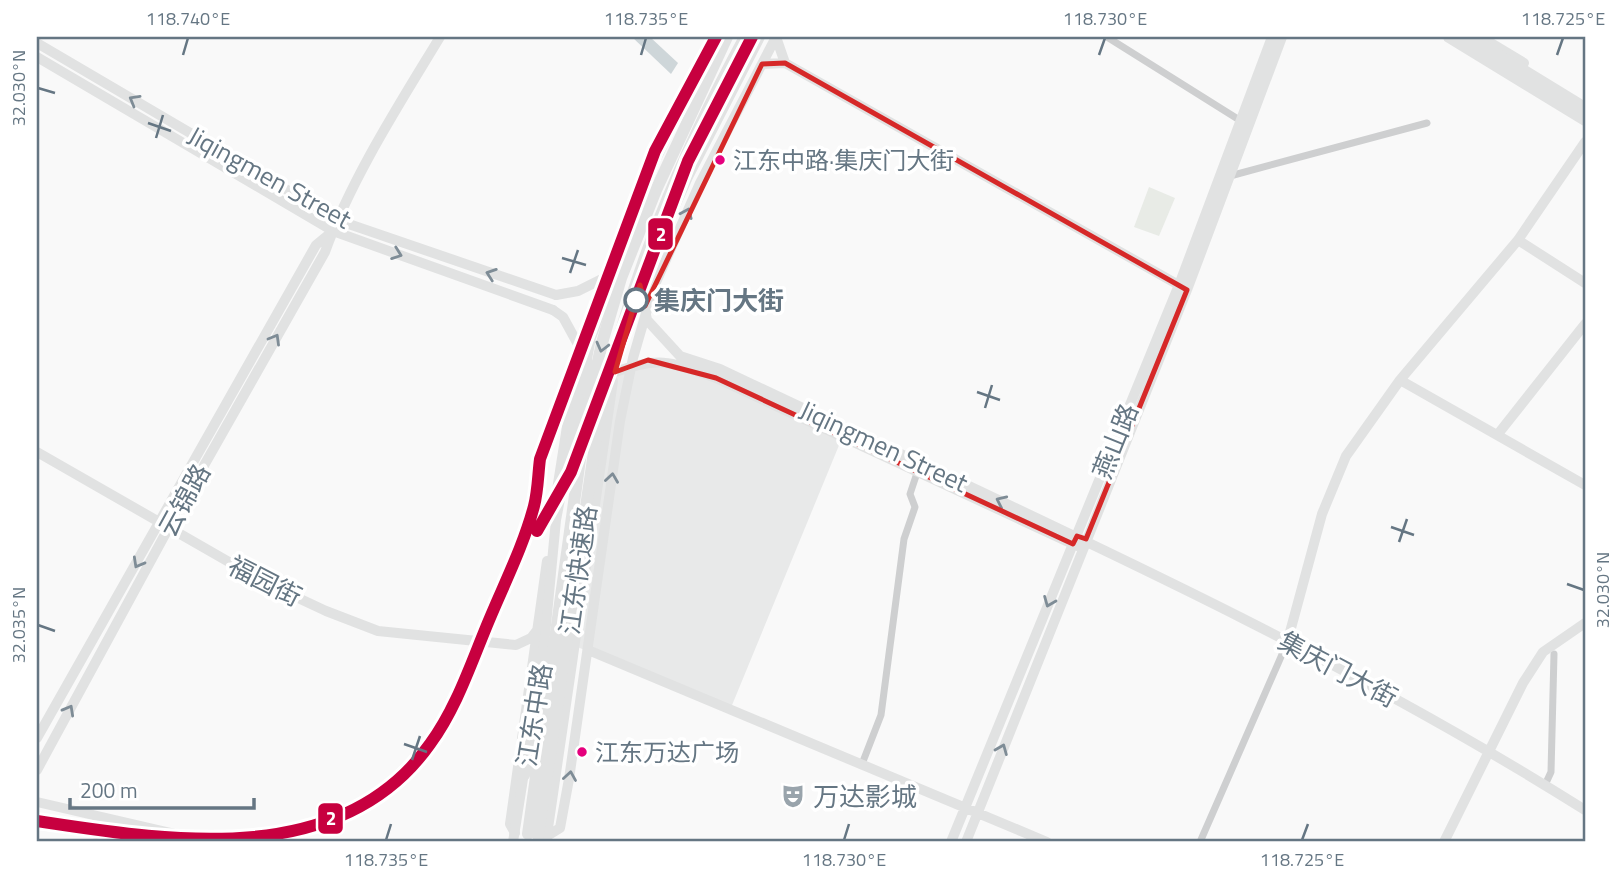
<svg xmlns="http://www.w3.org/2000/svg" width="1622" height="879" viewBox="0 0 1622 879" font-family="'Titillium Web','Noto Sans SC',sans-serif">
<rect width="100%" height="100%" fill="#f9f9f9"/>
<path fill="#e8e9e9" d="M677,364l165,74 -112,272 -155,-64 40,-274z"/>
<path fill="#e8ebe6" d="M1149,187l26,11 -16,38 -25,-9z"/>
<path fill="#ced6d9" d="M632,37h18l28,26 -7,11z"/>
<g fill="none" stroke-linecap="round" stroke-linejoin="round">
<path stroke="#cecfd0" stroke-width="7" d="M1107,37l134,84
M1230,176l197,-53
M862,764l19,-49 23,-176 11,-32 -5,-13 8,-24
M1545,785l6,-13 3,-118
M1200,842l87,-199"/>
<path stroke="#e1e2e2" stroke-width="10" d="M776,37l9,26
M37,43l303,178 216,74
M37,57l296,174 220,79
M762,64l23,-1 399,225
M1518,240l67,43
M640,285l7,35 33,36 40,13c292,139 590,268 865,441
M615,372c46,-16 56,-10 101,6l361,168
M1400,380l185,105
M1498,434l87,-110
M37,452l227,130 62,29 52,20 138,14 15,-7 7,-9
M557,490l20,-127
M1287,643l35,-129 24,-58 54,-76 118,-140 67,-98
M588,650l459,192
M37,738l279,-493 17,-14
M37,770l131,-241 157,-277c26,-73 75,-149 115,-215
M515,833l-5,-9 37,-263
M547,836l13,-8 9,-49 51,-358 13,-63 20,-69 47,-106 76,-146
M951,842l228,-557 93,-248
M966,842l221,-552 95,-253
M1444,842l79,-159 20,-31 42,-29"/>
<path stroke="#e1e2e2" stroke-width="10" d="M1481,37l43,26
M646,272l42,-95 72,-140
M556,295l22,-4 36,-18
M553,310l10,7 23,42
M37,802l173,40
M37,820l94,22
M513,842l31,-196 12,-126 35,-182 65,-179 60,-122
M546,842l67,-461"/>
<path stroke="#e1e2e2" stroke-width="12" d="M1449,37l136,83
M1469,37l116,71
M586,390v-31
M524,775l11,-30
M528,834l58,-418 16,-73 19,-65 35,-88 71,-153
M538,836l62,-425c31,-135 79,-252 145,-374"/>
<g stroke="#fff" stroke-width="18">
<path id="metro-1" d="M537,531l34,-59 117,-311 64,-124
M37,821c132,20 304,49 393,-77 25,-34 39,-75 55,-114 16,-40 38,-82 49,-124 4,-15 4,-32 6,-47l115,-308 61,-114"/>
</g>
<use href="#metro-1" stroke="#c7003f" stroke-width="12"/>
</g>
<defs><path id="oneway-chevron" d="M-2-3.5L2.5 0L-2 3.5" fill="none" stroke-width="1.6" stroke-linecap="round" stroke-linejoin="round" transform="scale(1.75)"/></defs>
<g stroke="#7e8c96">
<use href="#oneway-chevron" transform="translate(134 100) rotate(-150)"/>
<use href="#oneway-chevron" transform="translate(687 213) rotate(-66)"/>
<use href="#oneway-chevron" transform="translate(397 254) rotate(20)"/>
<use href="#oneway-chevron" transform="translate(491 274) rotate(-161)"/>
<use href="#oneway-chevron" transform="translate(275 339) rotate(-60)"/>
<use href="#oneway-chevron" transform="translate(602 347) rotate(104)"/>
<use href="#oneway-chevron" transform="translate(612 478) rotate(-82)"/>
<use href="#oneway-chevron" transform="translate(1001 501) rotate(-155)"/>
<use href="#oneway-chevron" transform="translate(138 563) rotate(119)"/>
<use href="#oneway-chevron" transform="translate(1049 602) rotate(112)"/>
<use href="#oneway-chevron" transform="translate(69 710) rotate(-61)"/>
<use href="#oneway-chevron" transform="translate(1002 749) rotate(-68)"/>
<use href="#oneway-chevron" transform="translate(570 776) rotate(-81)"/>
</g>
<path fill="none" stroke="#d62828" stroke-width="5" stroke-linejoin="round" d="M785,63l402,227 -101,249 -9,-3 -4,8 -357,-166 -68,-18 -33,12 25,-87 5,21 117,-242z"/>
<path fill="none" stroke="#657683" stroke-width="2.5" d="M183,55l5,-17M641,55l5,-17M1099,55l6,-17M1557,55l6,-17M38,88l17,5M148,123l23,8M156,138l7,-23M562,258l24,7M570,273l8,-23M977,392l23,8M985,408l7,-23M1391,527l23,8M1399,542l8,-23M1567,584l17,6M38,625l17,6M404,744l23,8M412,760l8,-24M386,840l5,-16M844,840l5,-16M1302,840l6,-16"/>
<defs>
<g id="theatre-bare" transform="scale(1.89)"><path d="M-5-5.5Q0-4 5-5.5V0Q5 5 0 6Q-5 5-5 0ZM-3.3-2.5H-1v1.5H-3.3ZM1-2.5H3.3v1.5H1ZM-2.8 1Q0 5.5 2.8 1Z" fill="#99a4ac" stroke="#fff" stroke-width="2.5" paint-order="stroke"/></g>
</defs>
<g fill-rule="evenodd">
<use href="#theatre-bare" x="793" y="796"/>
</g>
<g fill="#e5007d" stroke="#fff" stroke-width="2.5">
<circle cx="720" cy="160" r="6"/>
<circle cx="582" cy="752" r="6"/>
</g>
<circle fill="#fff" stroke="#657683" stroke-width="3.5" cx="636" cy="300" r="11"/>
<g text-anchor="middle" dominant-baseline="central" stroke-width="7" stroke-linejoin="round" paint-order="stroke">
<g font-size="24" fill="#657683" stroke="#fff" text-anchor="start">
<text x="733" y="160">江东中路·集庆门大街</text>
<text x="595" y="752">江东万达广场</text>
</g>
<g font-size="26" fill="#657683" stroke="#fff">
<text transform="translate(270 177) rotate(29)">Jiqingmen Street</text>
<text transform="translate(1115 441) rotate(-68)">燕山路</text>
<text transform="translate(884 446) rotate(25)">Jiqingmen Street</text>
<text transform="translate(184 500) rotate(-61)">云锦路</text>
<text transform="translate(578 570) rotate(-82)">江东快速路</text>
<text transform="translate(265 581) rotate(27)">福园街</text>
<text transform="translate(1338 669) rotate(28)">集庆门大街</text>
<text transform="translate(534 715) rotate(-81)">江东中路</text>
</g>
<g font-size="26" font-weight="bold" fill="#657683" stroke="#fff" text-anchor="start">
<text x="654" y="300">集庆门大街</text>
</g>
<g font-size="26" fill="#657683" stroke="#fff" text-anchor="start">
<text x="813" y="796">万达影城</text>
</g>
</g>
<g stroke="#fff" stroke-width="2.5">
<rect x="647" y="217" width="27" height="34" rx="7" fill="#c7003f"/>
<rect x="317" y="802" width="27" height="33" rx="7" fill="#c7003f"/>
</g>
<g font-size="19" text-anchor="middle" font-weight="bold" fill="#fff">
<text x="661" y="241">2</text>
<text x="331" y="825">2</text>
</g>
<rect width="1622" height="879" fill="none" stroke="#ffffff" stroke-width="77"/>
<path d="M70 798v10h184v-10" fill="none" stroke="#657683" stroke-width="3.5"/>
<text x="80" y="798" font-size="21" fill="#657683" stroke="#ffffff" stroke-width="5" paint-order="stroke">200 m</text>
<rect x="38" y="38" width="1546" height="802" fill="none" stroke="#657683" stroke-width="2.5"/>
<g font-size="18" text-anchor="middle" fill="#657683">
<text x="188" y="25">118.740°E</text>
<text x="646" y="25">118.735°E</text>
<text x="1105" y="25">118.730°E</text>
<text x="1563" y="25">118.725°E</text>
<text transform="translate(19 88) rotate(-90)" y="6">32.030°N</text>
<text transform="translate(1603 590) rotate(-90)" y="6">32.030°N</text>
<text transform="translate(19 625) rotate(-90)" y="6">32.035°N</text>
<text x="386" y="866">118.735°E</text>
<text x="844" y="866">118.730°E</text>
<text x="1302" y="866">118.725°E</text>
</g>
</svg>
